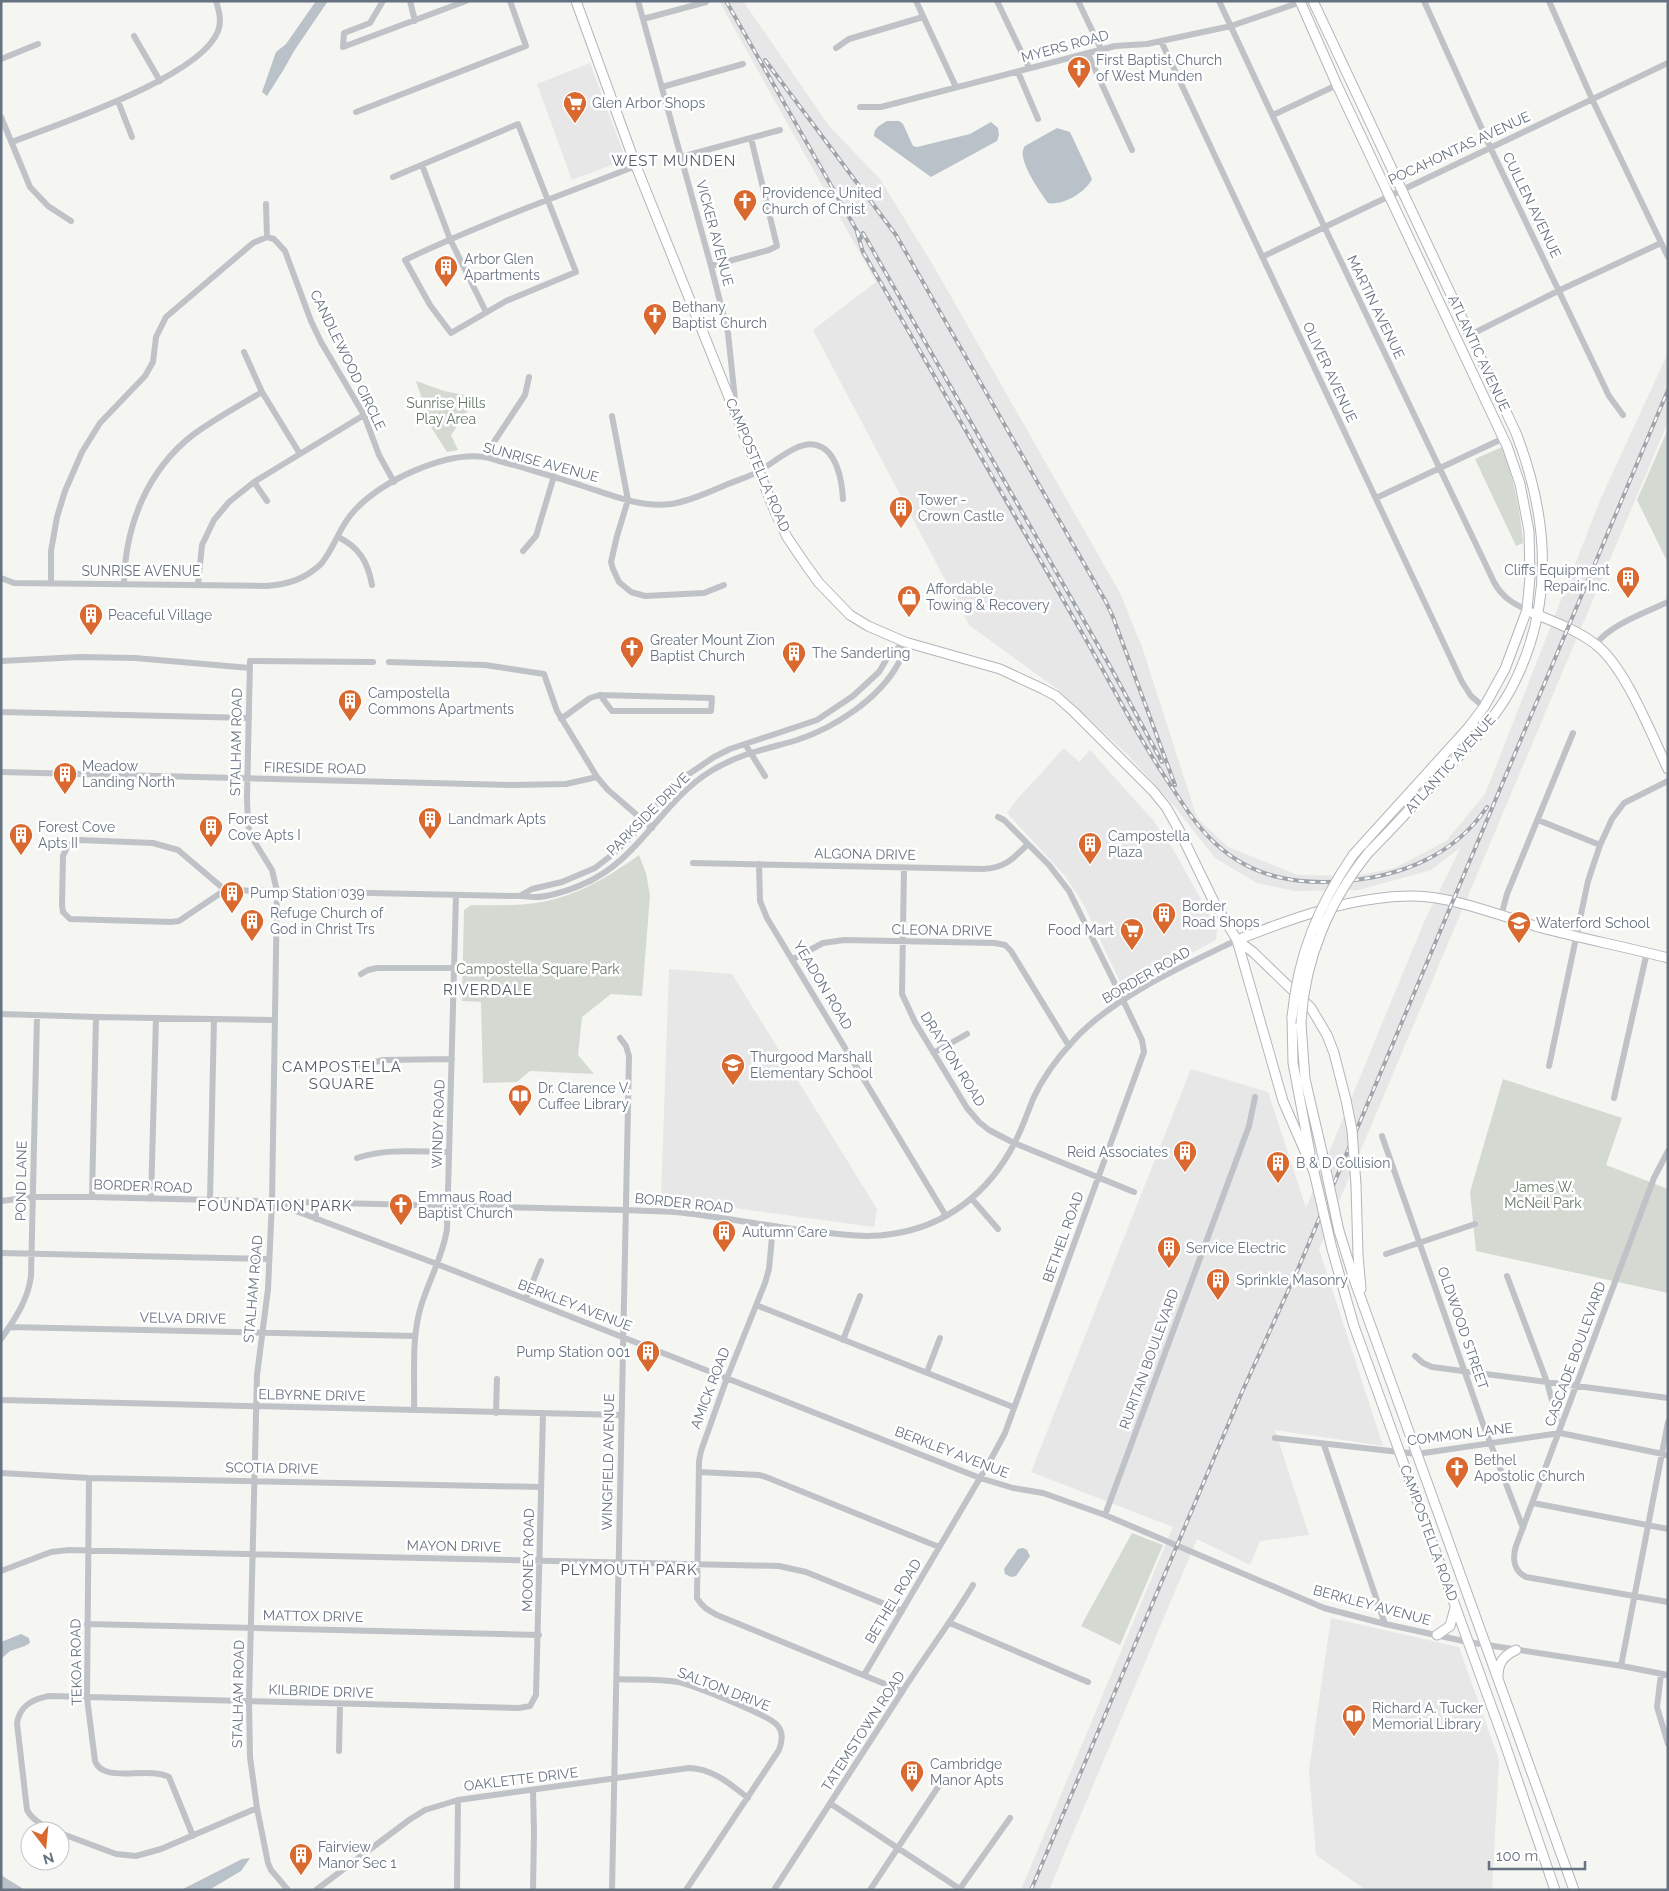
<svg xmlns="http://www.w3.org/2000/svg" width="1669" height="1891" viewBox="0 0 1669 1891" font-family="Raleway,sans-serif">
<rect width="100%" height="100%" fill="#f5f5f2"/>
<path fill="#e6e7e6" d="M719,1h24l86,125 51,53 53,86 187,328 22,54 55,171 31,29 70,28 57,1 40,-8 51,-27 39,-47 116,-296 67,-145v69l-349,827 64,197 -108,-16 34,105 -49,6 -10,24 -53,-26 -148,351h-28l152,-363 -142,-55 160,-403 77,23 38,116 118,-286 37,-75 -30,23 -72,20 -64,1 -38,-8 -42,-25 -40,-51 -47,-52 -71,-66 -88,-64 -156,-295 63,-48z
M590,63l33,89 -6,11 -45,17 -35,-96z
M1064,748l15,14 11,-12 63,70 23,34 41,75 -1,11 -84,45 -12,-3 -36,-77 -18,-28 -59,-64 7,-10z
M669,969l63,5 145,235 -3,18 -213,-29z
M1331,1618l128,29 40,113 -7,130h-126l-50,-35 -7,-85z"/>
<path fill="#d4dad2" d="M416,381l28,10 31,6v3l-24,35 7,15 -11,2 -16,-25z
M1668,429v134l-31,-63z
M1502,447c12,33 18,61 21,96l-7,3 -41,-87z
M639,855l7,18 4,23 -8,100 -31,-2 -29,23 -4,38 16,19 -64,-3 -13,11 -34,1 -2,-81 -19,-1 2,-91 7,-5c19,0 38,1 57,-1 42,-4 78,-25 111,-49z
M1503,1079l119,39 -16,47 62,24v104l-192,-42 -6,-59z
M1132,1533l31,12 -43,100 -39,-19z"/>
<path fill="#b9c2c8" d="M316,1h12l-34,50 -10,18 -17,27 -5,-4 14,-40 10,-8z
M887,121h12l4,3 10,22 4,1 53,-13 21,-12 7,6 1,7 -2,6 -66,36 -57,-41c0,-8 6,-11 13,-15z
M1057,128l13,4 22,47c-6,13 -29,27 -44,24 -8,-11 -33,-46 -23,-57z
M1023,1548l4,2 3,6 -14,20 -5,1 -6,-3 -1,-5 14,-20z
M21,1634l8,4 1,5 -5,3 -15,5 -9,8v-17z
M250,1858l-9,13 -32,19h-28l61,-31z
M1,1875l24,15h-24z"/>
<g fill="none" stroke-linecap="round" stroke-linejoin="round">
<g stroke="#b2b6ba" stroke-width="11">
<path id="major" d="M576,1l60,165 140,348 11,23 19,28 13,18 31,32 18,11 37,16 95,27 43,20 13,7 18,16 79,79 13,16 13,23 35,72 23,38 46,161 31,71
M1300,1l37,84 170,361 13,38 9,47 1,46 -3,33 -22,59 -21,38 -16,21 -115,127
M1313,1l203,432c33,85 39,173 -5,256 -16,30 -41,55 -64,80 -26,28 -51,56 -78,83
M1533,613c21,9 44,17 62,31 30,22 56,90 73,125
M1237,940c56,-22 115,-44 176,-44 39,0 91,21 129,32 42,11 84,19 126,30
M1237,940l16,12 58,56 16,27 7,18 12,47
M1292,1017l1,46 17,90
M1301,1024l4,55 17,73
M1356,1185l2,70 3,34
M1339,1231l16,51 219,608
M1332,1249l22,77 150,415 51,149
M1437,1635l13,-9 5,-18
M1498,1677c0,-14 5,-21 18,-27"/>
</g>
<path stroke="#bfc2c6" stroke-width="6" d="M383,1l-13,22 -26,10 -1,14 123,-46
M410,1l5,20
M638,1l73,265 17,67 8,76
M916,1l40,86
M997,1l32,67
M1078,1l23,48
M1219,1l105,225 170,356c8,15 18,21 33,28
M1424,1l67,148 118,247 14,19
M1549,1l43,98 76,158
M643,19l63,-17
M134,36l26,45
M1161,41l301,641 9,14 13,11
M836,48l13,-9 74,-22
M1088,54l44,96
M1,59l37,-15
M1018,72l20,47
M662,87l81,-23
M118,101l14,36
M860,107h21l234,-61 32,-2 84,-18 73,-25
M356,112l170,-66 -16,-45
M1273,115l64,-30
M1,117l29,70 18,19 23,15
M12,142c46,-18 189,-65 206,-111 4,-10 1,-20 -2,-30
M681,157l99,-27
M422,165l28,74 36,73
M393,177l125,-53 58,148 -70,29 -55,32 -21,-28 -25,-45c75,-36 154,-64 231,-94
M266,204l1,33
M1262,257l406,-194
M711,266l58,-16 8,-4 -26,-108
M1470,335l90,-45 101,-47
M244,352l18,40 38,62
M612,416l16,84 -11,36 -6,26 2,7 6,13 12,10 14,4 59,-3 20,-8
M484,457l41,-62 4,-18
M254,482l13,19
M1376,498l128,-60
M338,537c21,10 30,25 34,48
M523,551l13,-15 18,-60
M1,578l13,5 253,3c22,-2 38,-7 54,-22 14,-17 19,-39 34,-54 27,-29 90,-59 130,-53 9,2 19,6 29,8 23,7 46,13 69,21 28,9 58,22 88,18 19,-3 38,-12 57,-20 10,-4 21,-7 31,-13 15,-8 39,-31 57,-26 21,5 26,36 27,54
M51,584v-33l6,-34 8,-26 17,-39 18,-29 45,-47 8,-14 3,-25 10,-20 87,-74 14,-6 7,2 11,12 26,70 10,21 43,73 15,40 15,27
M124,584c1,-58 23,-114 70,-150 22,-16 46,-29 68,-42
M198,584l4,-39 12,-25 15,-18 25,-20 110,-67
M1596,644c14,-19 50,-32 72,-42
M1,661l79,-4 55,1 115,10
M389,662l96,3 59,9 13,37 40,66 11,13 44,38
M1,712l248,6
M561,719l29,-21 10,-3 112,3 -1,13h-99l-12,-16
M745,744l20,32
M1,772l510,13 55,-1 31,-7
M1538,820l62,25
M79,840l74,3 25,7 47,40 -46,31 -8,1 -101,-3 -7,-7 -1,-7 1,-49 5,-11z
M693,863l290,6c22,-1 30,-10 45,-25
M759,864l1,37 7,17 179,298
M904,868l-2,126 13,28 52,86 12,14 10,8 25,13 120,49
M225,890l289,6c8,-1 12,1 19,1 12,1 37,-7 48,-12 59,-24 79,-83 130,-114 27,-17 56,-22 86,-31 37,-12 82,-41 101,-76 4,-7 5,-15 7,-22
M523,894l9,-5 30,-7 33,-14 18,-14 19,-18 31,-40 23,-20 28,-19 16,-8 87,-29 36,-24 26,-24 10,-17 15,-12
M1501,916l6,-22 66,-161
M793,959l30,-16 21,-3 151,3 10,2 6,6 58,95
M361,974l7,-4 9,-2h77
M1,1014l95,3 179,3
M935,1052l32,-18
M360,1066l23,-6 69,-1
M1549,1066l39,-185 12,-36 12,-26 12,-16 44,-22
M1614,1098l33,-146
M1382,1136l101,288 40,104
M1668,1151l-14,27 -138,368c-4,13 -2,25 10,31l142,25
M357,1158c30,-10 61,-6 92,-6
M92,1197l4,-180
M151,1199l5,-181
M972,1199l26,30
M210,1200l4,-181
M1,1201l32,-4h59l534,13c16,1 33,1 49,2 42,4 84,13 127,18 29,3 60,9 90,4 55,-8 97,-42 122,-90 8,-15 13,-30 19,-45 10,-22 25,-42 41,-59 39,-43 111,-75 163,-100
M272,1202l165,62 543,214 33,10 30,5 62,22 219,93 61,16 83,18 154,24 46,9
M316,1219v-10l4,-6
M773,1226l-4,43 -4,14 -38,95 -26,73 -2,10 -2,137c5,9 11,12 20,17l185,76
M1,1253l268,6
M1386,1254l89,-30
M1507,1276l40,106 10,37
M526,1299l15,-38
M756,1305l257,102
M10,1327l405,9
M1,1339c14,-20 27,-39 30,-63l6,-260
M843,1340l17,-44
M1415,1356l8,7 9,4 236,31
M927,1372l13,-34
M1,1400l621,15
M414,1410c1,-35 -3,-71 7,-104 8,-26 22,-50 26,-77l9,-334
M496,1413l1,-34
M1275,1438l142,16 143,-21 108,22
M1324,1445l61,179
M699,1472l60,3 7,2 173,70
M1,1473l88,5 452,9
M89,1478l-2,220 8,63c8,23 52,5 74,16l24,59
M1533,1503l135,26
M1105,1515l144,-389 6,-29
M1,1571l50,-19 18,-2 710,16 27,6 96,39
M950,1623l138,59
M87,1624l452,11
M1621,1666l47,-244
M1661,1674l-4,33 11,37
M864,1675l126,-214 15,-28 139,-381 -2,-12 -19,-40 -54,-109 -20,-26 -45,-45 -6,-3
M617,1679c20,1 41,0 61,3 15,3 91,33 99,43 7,7 5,17 2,25l-93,140
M339,1751l1,-46
M533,1791l1,41 -1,58
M831,1804l129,85
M56,1831c-12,-5 -23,-10 -29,-21l-10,-87c3,-17 15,-24 32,-27l470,12 11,-2 6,-11 7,-282
M60,1833l56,21 20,2 25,-7 96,-41
M288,1890l-17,-20 -3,-7 -11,-55 -7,-51 -1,-56 8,-326 11,-86 4,-87 5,-311 -5,-21 -21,-34 -3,-11 -1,-26 3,-138 123,1
M316,1890l93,-70 16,-10 33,-10 231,-32c24,1 40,15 59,30
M457,1890l1,-90
M612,1890l17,-834 -3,-10 -6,-8
M774,1890c43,-66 85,-132 128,-198 23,-36 49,-70 71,-107
M870,1890l74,-112
M959,1890l51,-72"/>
<use href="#major" stroke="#fff" stroke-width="9"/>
<g stroke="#a0a5ab" stroke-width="4">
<path id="rail" d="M726,1l135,237
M765,60l131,175 210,367 7,15 62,168
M857,232l6,20c74,129 149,257 222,386 29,51 55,103 88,151 13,20 25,39 43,55 37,34 82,41 130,37 56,-5 109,-26 141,-74
M863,233l248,435 51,94
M1031,1890l211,-498 56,-123 370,-879"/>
</g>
<use href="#rail" stroke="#fff" stroke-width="2" stroke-dasharray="5.5" stroke-linecap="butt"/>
<g stroke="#b2b6ba" stroke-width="11" stroke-linecap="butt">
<path id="major-bridge" d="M1292,1017c6,-62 26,-111 61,-162
M1301,1024c3,-64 28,-123 68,-172
M1346,1100l6,30 4,55
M1322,1152l17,79
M1314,1172l18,77"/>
</g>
<use href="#major-bridge" stroke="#fff" stroke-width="9"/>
</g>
<defs>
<g id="church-pin" transform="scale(1.25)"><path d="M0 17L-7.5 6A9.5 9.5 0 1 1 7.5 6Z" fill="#d9692f" stroke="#fff"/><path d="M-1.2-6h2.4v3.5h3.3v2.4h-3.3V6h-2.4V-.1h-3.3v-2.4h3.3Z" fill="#fff"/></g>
<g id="supermarket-pin" transform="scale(1.25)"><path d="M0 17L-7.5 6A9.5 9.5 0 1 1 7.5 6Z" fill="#d9692f" stroke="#fff"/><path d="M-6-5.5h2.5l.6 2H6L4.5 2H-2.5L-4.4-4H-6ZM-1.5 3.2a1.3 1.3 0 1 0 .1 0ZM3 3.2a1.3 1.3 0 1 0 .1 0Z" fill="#fff"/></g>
<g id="building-pin" transform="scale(1.25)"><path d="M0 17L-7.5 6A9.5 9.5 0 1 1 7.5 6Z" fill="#d9692f" stroke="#fff"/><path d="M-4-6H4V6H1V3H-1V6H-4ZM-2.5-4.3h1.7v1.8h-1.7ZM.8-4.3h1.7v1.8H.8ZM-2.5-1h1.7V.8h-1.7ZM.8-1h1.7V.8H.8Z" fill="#fff"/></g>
<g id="shop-pin" transform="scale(1.25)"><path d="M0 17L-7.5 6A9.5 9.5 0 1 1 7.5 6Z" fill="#d9692f" stroke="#fff"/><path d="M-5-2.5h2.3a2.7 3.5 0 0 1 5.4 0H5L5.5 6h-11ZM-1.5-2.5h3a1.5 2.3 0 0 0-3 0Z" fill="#fff"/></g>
<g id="school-pin" transform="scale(1.25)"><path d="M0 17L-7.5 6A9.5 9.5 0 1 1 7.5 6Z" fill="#d9692f" stroke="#fff"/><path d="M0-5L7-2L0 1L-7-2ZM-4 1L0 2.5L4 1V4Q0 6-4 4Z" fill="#fff"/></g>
<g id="library-pin" transform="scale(1.25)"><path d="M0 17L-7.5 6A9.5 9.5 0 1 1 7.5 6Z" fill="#d9692f" stroke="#fff"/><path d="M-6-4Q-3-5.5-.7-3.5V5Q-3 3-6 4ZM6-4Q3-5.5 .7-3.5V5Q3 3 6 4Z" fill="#fff"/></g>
</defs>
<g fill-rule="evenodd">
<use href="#church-pin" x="1079" y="68"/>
<use href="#supermarket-pin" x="575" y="103"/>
<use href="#church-pin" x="745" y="201"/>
<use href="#building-pin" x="446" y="267"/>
<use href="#church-pin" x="655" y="315"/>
<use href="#building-pin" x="901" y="508"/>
<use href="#building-pin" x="1628" y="578"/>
<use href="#shop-pin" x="909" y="597"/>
<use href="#building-pin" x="91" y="615"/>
<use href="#church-pin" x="632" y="648"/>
<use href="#building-pin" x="794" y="653"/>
<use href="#building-pin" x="350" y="701"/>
<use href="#building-pin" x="65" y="774"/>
<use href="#building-pin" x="430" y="819"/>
<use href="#building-pin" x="211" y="827"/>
<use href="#building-pin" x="21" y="835"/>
<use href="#building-pin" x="1090" y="844"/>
<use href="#building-pin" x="232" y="893"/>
<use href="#building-pin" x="1164" y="914"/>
<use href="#building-pin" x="252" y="921"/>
<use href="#school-pin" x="1519" y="923"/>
<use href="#supermarket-pin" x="1132" y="930"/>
<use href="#school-pin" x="733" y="1065"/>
<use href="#library-pin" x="520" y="1096"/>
<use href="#building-pin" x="1185" y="1152"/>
<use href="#building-pin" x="1278" y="1163"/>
<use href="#church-pin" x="401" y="1205"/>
<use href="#building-pin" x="724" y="1232"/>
<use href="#building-pin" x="1169" y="1248"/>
<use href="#building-pin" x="1218" y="1280"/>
<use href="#building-pin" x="648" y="1352"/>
<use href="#church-pin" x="1457" y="1468"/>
<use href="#library-pin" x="1354" y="1716"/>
<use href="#building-pin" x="912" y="1772"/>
<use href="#building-pin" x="301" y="1855"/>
</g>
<g text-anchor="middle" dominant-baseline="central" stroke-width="5" stroke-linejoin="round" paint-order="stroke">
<g font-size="14" fill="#667281" stroke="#fff">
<text transform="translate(1065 46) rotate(-15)">MYERS ROAD</text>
<text transform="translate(1459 148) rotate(-25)">POCAHONTAS AVENUE</text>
<text transform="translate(1532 205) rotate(64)">CULLEN AVENUE</text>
<text transform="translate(715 233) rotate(75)">VICKER AVENUE</text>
<text transform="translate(1376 307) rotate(64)">MARTIN AVENUE</text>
<text transform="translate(1479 353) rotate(65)">ATLANTIC AVENUE</text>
<text transform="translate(348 360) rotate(64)">CANDLEWOOD CIRCLE</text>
<text transform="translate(1330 372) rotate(65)">OLIVER AVENUE</text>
<text transform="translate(541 462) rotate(15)">SUNRISE AVENUE</text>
<text transform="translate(758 465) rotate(67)">CAMPOSTELLA ROAD</text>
<text x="141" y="571">SUNRISE AVENUE</text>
<text transform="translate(236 742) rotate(-89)">STALHAM ROAD</text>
<text transform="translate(1450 764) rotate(-48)">ATLANTIC AVENUE</text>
<text transform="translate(315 768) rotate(1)">FIRESIDE ROAD</text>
<text transform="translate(648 814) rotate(-45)">PARKSIDE DRIVE</text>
<text transform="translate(865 854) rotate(1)">ALGONA DRIVE</text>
<text transform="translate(942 930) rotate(1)">CLEONA DRIVE</text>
<text transform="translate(1146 975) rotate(-30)">BORDER ROAD</text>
<text transform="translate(823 985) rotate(59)">YEADON ROAD</text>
<text transform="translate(953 1059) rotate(58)">DRAYTON ROAD</text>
<text transform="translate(438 1124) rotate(-88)">WINDY ROAD</text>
<text transform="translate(21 1181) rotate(-89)">POND LANE</text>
<text transform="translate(143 1186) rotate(2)">BORDER ROAD</text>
<text transform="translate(684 1203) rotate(6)">BORDER ROAD</text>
<text transform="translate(1063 1237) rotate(-70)">BETHEL ROAD</text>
<text transform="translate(253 1289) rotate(-85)">STALHAM ROAD</text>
<text transform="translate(575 1305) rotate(21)">BERKLEY AVENUE</text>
<text transform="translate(183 1318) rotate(1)">VELVA DRIVE</text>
<text transform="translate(1463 1328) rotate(71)">OLDWOOD STREET</text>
<text transform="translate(1575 1354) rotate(-70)">CASCADE BOULEVARD</text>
<text transform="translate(1149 1359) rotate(-70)">RURITAN BOULEVARD</text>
<text transform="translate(710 1388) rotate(-69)">AMICK ROAD</text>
<text transform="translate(312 1395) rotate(1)">ELBYRNE DRIVE</text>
<text transform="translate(1460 1434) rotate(-7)">COMMON LANE</text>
<text transform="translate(952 1452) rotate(21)">BERKLEY AVENUE</text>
<text transform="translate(608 1462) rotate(-89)">WINGFIELD AVENUE</text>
<text transform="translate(272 1468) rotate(1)">SCOTIA DRIVE</text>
<text transform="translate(1429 1533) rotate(70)">CAMPOSTELLA ROAD</text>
<text transform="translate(454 1546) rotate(1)">MAYON DRIVE</text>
<text transform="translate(528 1560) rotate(-89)">MOONEY ROAD</text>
<text transform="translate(893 1601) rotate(-59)">BETHEL ROAD</text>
<text transform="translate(1372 1605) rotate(15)">BERKLEY AVENUE</text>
<text transform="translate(313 1616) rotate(1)">MATTOX DRIVE</text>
<text transform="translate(76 1662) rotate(-91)">TEKOA ROAD</text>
<text transform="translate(724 1689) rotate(21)">SALTON DRIVE</text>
<text transform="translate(321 1691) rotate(2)">KILBRIDE DRIVE</text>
<text transform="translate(238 1694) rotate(-89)">STALHAM ROAD</text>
<text transform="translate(863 1731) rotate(-57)">TATEMSTOWN ROAD</text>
<text transform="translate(521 1779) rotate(-7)">OAKLETTE DRIVE</text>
</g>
<g font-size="14" fill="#667281" stroke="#fff" text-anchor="start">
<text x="1096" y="60">First Baptist Church<tspan x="1096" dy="16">of West Munden</tspan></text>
<text x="592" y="103">Glen Arbor Shops</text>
<text x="762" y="193">Providence United<tspan x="762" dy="16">Church of Christ</tspan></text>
<text x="464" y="259">Arbor Glen<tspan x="464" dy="16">Apartments</tspan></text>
<text x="672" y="307">Bethany<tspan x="672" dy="16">Baptist Church</tspan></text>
<text x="918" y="500">Tower -<tspan x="918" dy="16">Crown Castle</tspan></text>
<text x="1610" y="570" text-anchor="end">Cliffs Equipment<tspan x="1610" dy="16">Repair Inc.</tspan></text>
<text x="926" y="589">Affordable<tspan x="926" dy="16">Towing &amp; Recovery</tspan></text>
<text x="108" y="615">Peaceful Village</text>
<text x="650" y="640">Greater Mount Zion<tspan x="650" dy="16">Baptist Church</tspan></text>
<text x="812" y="653">The Sanderling</text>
<text x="368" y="693">Campostella<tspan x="368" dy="16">Commons Apartments</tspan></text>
<text x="82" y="766">Meadow<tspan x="82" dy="16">Landing North</tspan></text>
<text x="228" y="819">Forest<tspan x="228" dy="16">Cove Apts I</tspan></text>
<text x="448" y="819">Landmark Apts</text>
<text x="38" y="827">Forest Cove<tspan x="38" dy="16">Apts II</tspan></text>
<text x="1108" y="836">Campostella<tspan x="1108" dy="16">Plaza</tspan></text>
<text x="250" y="893">Pump Station 039</text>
<text x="1182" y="906">Border<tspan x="1182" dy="16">Road Shops</tspan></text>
<text x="270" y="913">Refuge Church of<tspan x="270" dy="16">God in Christ Trs</tspan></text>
<text x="1536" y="923">Waterford School</text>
<text x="1114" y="930" text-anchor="end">Food Mart</text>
<text x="750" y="1057">Thurgood Marshall<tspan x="750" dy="16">Elementary School</tspan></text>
<text x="538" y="1088">Dr. Clarence V.<tspan x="538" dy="16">Cuffee Library</tspan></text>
<text x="1168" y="1152" text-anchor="end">Reid Associates</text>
<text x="1296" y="1163">B &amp; D Collision</text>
<text x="418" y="1197">Emmaus Road<tspan x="418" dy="16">Baptist Church</tspan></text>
<text x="742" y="1232">Autumn Care</text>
<text x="1186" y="1248">Service Electric</text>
<text x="1236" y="1280">Sprinkle Masonry</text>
<text x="630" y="1352" text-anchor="end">Pump Station 001</text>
<text x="1474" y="1460">Bethel<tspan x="1474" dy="16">Apostolic Church</tspan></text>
<text x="1372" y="1708">Richard A. Tucker<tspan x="1372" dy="16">Memorial Library</tspan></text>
<text x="930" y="1764">Cambridge<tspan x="930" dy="16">Manor Apts</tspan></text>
<text x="318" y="1847">Fairview<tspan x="318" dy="16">Manor Sec 1</tspan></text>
</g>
<g font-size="14" fill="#667965" stroke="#fff">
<text x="446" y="403">Sunrise Hills<tspan x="446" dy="16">Play Area</tspan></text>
<text x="538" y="969">Campostella Square Park</text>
<text x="1543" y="1187">James W.<tspan x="1543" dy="16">McNeil Park</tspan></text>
</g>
<g font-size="15" letter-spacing="1" fill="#545c67" stroke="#fff">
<text x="674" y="161">WEST MUNDEN</text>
<text x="488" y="990">RIVERDALE</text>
<text x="342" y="1067">CAMPOSTELLA<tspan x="342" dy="17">SQUARE</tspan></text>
<text x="275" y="1206">FOUNDATION PARK</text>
<text x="629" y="1570">PLYMOUTH PARK</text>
</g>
</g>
<rect width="1669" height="1891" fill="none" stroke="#667281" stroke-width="5"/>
<g transform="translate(45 1846) rotate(164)"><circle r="24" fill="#ffffff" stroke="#c2c7cd"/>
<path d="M0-4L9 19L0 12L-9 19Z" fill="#d9692f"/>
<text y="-8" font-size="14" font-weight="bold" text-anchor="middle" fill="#667281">N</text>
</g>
<path d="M1489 1861v8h96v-8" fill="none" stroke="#667281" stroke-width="2.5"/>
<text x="1496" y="1861" font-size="15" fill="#667281" stroke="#ffffff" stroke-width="4" paint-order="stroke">100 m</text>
</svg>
